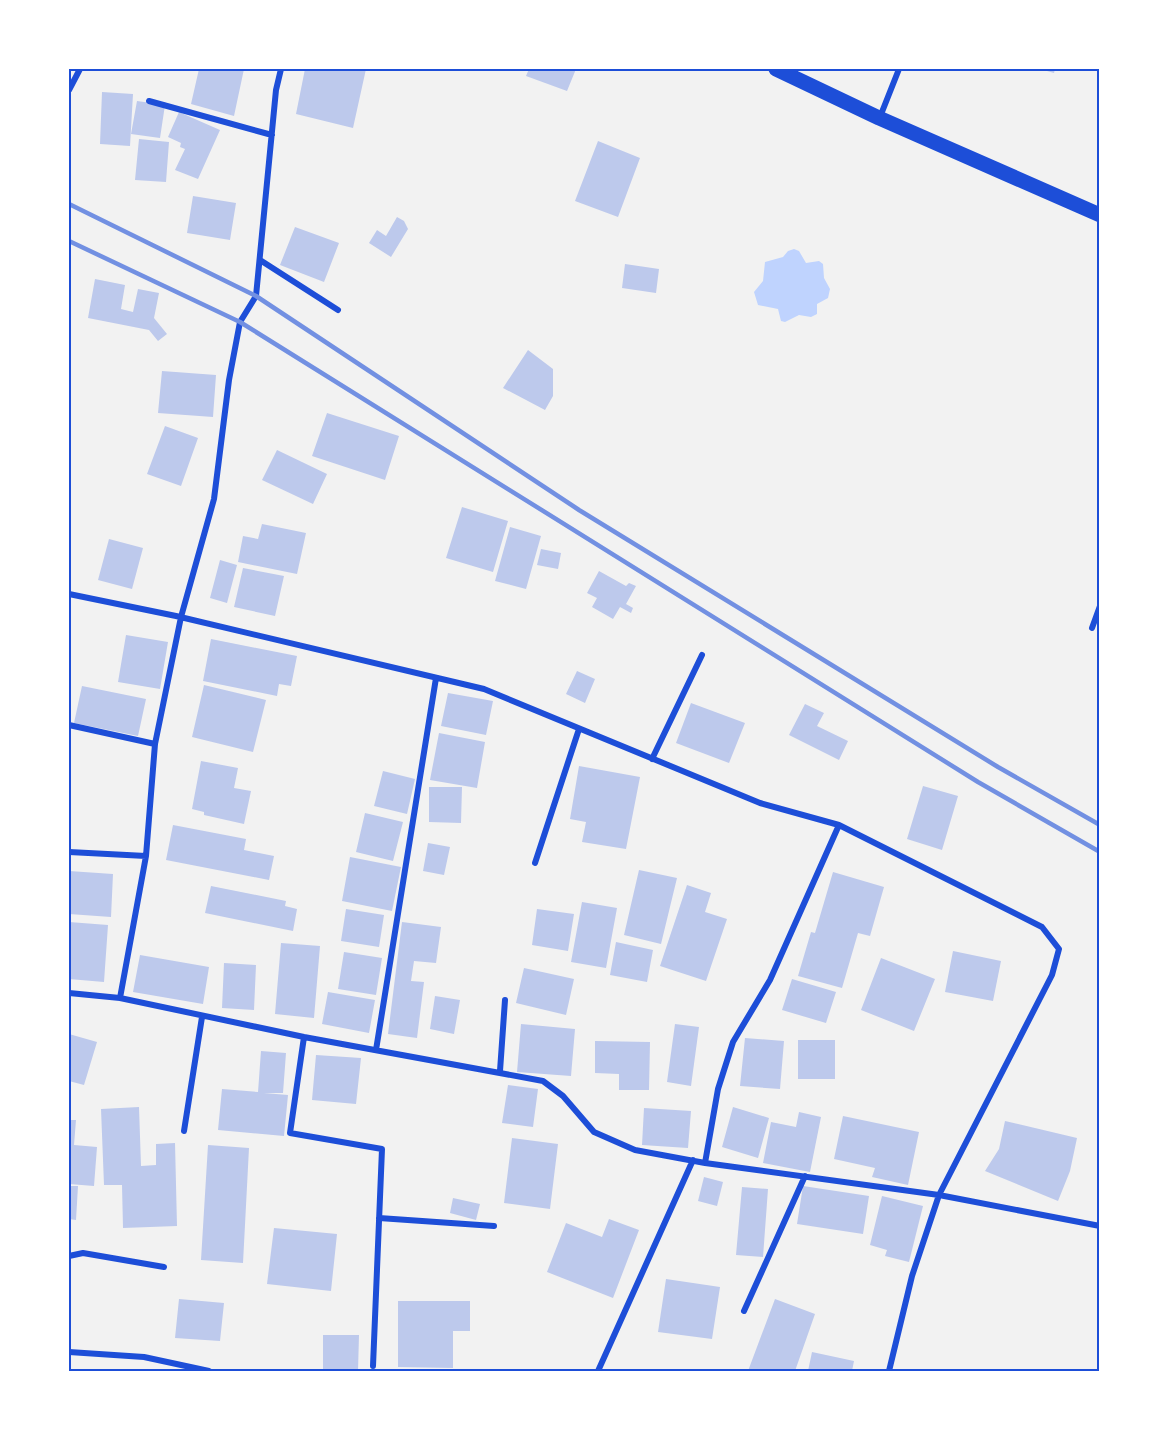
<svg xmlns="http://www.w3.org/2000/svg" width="1169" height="1440" viewBox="0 0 1169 1440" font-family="'Noto Serif',serif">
<rect width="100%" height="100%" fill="#f2f2f2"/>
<path fill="#bfd3fe" d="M794,249l5,2 7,12 13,-2 4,3 1,14 6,11 -2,9 -11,6v10l-6,3 -12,-2 -14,7 -4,-1 -3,-12 -20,-4 -4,-13 9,-11 2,-19 18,-5 5,-6z"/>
<path fill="#bdc9ec" d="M199,69h45l-10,47 -43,-12z
M305,69h61l-13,59 -57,-14z
M529,69h47l-9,22 -41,-15z
M1040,69h15l-1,4z
M102,92l31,2 -3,52 -30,-2z
M137,101l28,4 -5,33 -29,-4z
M179,112l41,18 -22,49 -23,-9 10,-21 -5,-2 1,-4 -13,-6z
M139,139l30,3 -3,40 -31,-2z
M598,141l42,17 -22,59 -43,-16z
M193,196l43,7 -6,37 -43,-7z
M397,217l7,4 4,8 -17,28 -22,-14 8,-13 9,6z
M295,227l44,16 -15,39 -44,-17z
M625,264l34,5 -3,24 -34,-5z
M95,279l30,6 -4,24 12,3 5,-23 21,4 -5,25 13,16 -9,7 -9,-11 -61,-12z
M528,350l25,19v27l-8,14 -42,-22z
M162,371l54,4 -3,42 -55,-4z
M327,413l72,23 -14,44 -73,-24z
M165,426l33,12 -17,48 -34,-12z
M277,450l50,24 -14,30 -51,-24z
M462,507l46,14 -15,51 -47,-14z
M262,524l44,9 -9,41 -59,-12 5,-26 15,3z
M510,527l31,9 -15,53 -31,-8z
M109,539l34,9 -11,41 -34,-9z
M541,549l20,4 -3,16 -21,-4z
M220,560l17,5 -10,38 -17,-5z
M243,568l41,8 -9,40 -41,-9z
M599,571l27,15 3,-3 7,3 -10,18 7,4 -2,5 -11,-6 -7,12 -21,-12 5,-9 -10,-5z
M126,635l42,7 -8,47 -42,-7z
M211,639l86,17 -6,30 -12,-2 -2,12 -74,-15z
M577,671l18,8 -10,24 -19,-9z
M204,685l62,15 -13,52 -61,-15z
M82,686l64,13 -8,37 -64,-13z
M448,693l45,8 -7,34 -45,-9z
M691,703l54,20 -16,40 -53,-20z
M805,704l19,9 -7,13 31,15 -9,19 -50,-25z
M439,733l46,9 -8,46 -47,-8z
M201,761l37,7 -4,20 17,3 -7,33 -40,-9v-3l-12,-3z
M579,766l61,11 -14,72 -44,-7 4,-20 -16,-3z
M383,771l32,8 -8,35 -33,-8z
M923,786l35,10 -16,54 -35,-11z
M429,787h33l-1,36 -32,-1z
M365,813l38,9 -10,39 -37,-9z
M173,825l73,14 -2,11 30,6 -5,24 -103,-20z
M428,843l22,4 -6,28 -21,-4z
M350,857l51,10 -9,44 -50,-10z
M639,870l38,8 -16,66 -37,-9z
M69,871l44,3 -2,43 -42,-3z
M833,872l51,15 -14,49 -12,-3 -16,55 -44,-12 13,-44 4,1z
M687,885l24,8 -6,19 22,7 -21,62 -46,-15z
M211,886l75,15 -1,5 12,3 -4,22 -88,-18z
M582,902l35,6 -11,60 -35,-6z
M346,909l38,6 -5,32 -38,-6z
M537,909l37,5 -6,37 -36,-6z
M69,922l39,3 -4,57 -35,-3z
M402,922l39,5 -5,36 -22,-2 -3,20 13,1 -7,56 -29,-4z
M616,942l37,8 -6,32 -37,-7z
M281,943l39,3 -6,72 -39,-4z
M953,951l48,10 -8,40 -48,-9z
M344,952l38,6 -6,37 -38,-6z
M140,955l69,12 -6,37 -70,-12z
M881,958l54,21 -21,52 -53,-21z
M224,963l32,2 -2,45 -32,-2z
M524,968l50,11 -8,36 -50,-12z
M792,979l44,13 -10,31 -44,-13z
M328,992l47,8 -6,33 -47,-9z
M435,996l25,4 -6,34 -24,-5z
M521,1024l54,5 -4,47 -54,-4z
M675,1024l24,3 -8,59 -24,-4z
M69,1034l28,8 -13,43 -15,-4z
M745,1038l39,3 -4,48 -40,-3z
M798,1040h37v39h-37z
M595,1041l55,1 -1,48h-30v-16l-24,-1z
M261,1051l25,2 -3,40h-19l24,2 -4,41 -66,-6 4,-41 36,3z
M316,1055l45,3 -5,46 -44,-4z
M508,1085l30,4 -5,38 -31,-4z
M139,1107l2,59 15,-1v-21l19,-1 2,83 -54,2 -1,-43h-18l-3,-76z
M733,1107l36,11 -11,40 -36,-11z
M644,1108l47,3 -3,37 -46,-3z
M799,1112l22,5 -11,55 -47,-9 8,-41 25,5z
M843,1116l76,16 -11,53 -36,-8 3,-9 -41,-9z
M69,1120h7l-2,25 23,2 -3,39 -25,-2z
M1005,1121l72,17 -7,33 -12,30 -73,-30 14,-22z
M512,1138l46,6 -8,65 -46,-6z
M208,1145l41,3 -6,115 -42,-3z
M704,1177l19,5 -6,24 -19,-5z
M69,1186h9l-2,34 -7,-1z
M803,1186l66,10 -6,38 -66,-10z
M742,1187l26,2 -5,68 -27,-2z
M882,1196l41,10 -14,56 -24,-6 2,-6 -17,-5z
M453,1198l27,6 -4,16 -26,-7z
M609,1219l30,11 -26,68 -66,-26 19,-49 36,14z
M274,1228l63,6 -6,57 -64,-7z
M666,1279l54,8 -8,52 -54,-7z
M179,1299l45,4 -4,38 -45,-3z
M775,1299l40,15 -20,57h-47z
M398,1301h72v30h-17v37l-55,-1z
M323,1335h36l-1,36h-35z
M812,1352l42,9 -2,10h-44z"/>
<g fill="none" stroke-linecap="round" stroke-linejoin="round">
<path stroke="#1d4ed8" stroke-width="6" d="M69,90l11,-21
M149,101l123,34
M880,117l19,-48
M260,260l78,50
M69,594l107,22 308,73 276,114 79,22 203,102 17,22 -7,26 -113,220 161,31
M1092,628l8,-22
M69,725l86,19
M652,759l50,-104
M69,852l77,4
M535,863l44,-134
M69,993l51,5 26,-142 9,-112 26,-127 33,-118 15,-119 11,-58 16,-26 20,-206 5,-21
M120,998l184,39 239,44 20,15 31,36 41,18 70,13 234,32 -27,81 -23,95
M304,1037l-14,96 92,16 -9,217
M376,1050l60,-372
M500,1071l5,-71
M184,1131l18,-114
M705,1163l13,-74 15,-47 37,-62 69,-155
M379,1218l115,8
M69,1256l14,-3 81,14
M744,1311l61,-135
M69,1352l75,5 65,14
M598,1371l95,-211"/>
<path stroke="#1d4ed8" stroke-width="15" d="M776,69l103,49 221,97"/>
<path stroke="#7290e2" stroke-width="4.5" d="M69,204l187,92 323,214 419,257 102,58
M69,241l171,81 738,460 122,70"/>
</g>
<rect width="1169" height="1440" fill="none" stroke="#ffffff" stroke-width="141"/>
<rect x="70" y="70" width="1028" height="1300" fill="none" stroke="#1d4ed8" stroke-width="2"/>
</svg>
